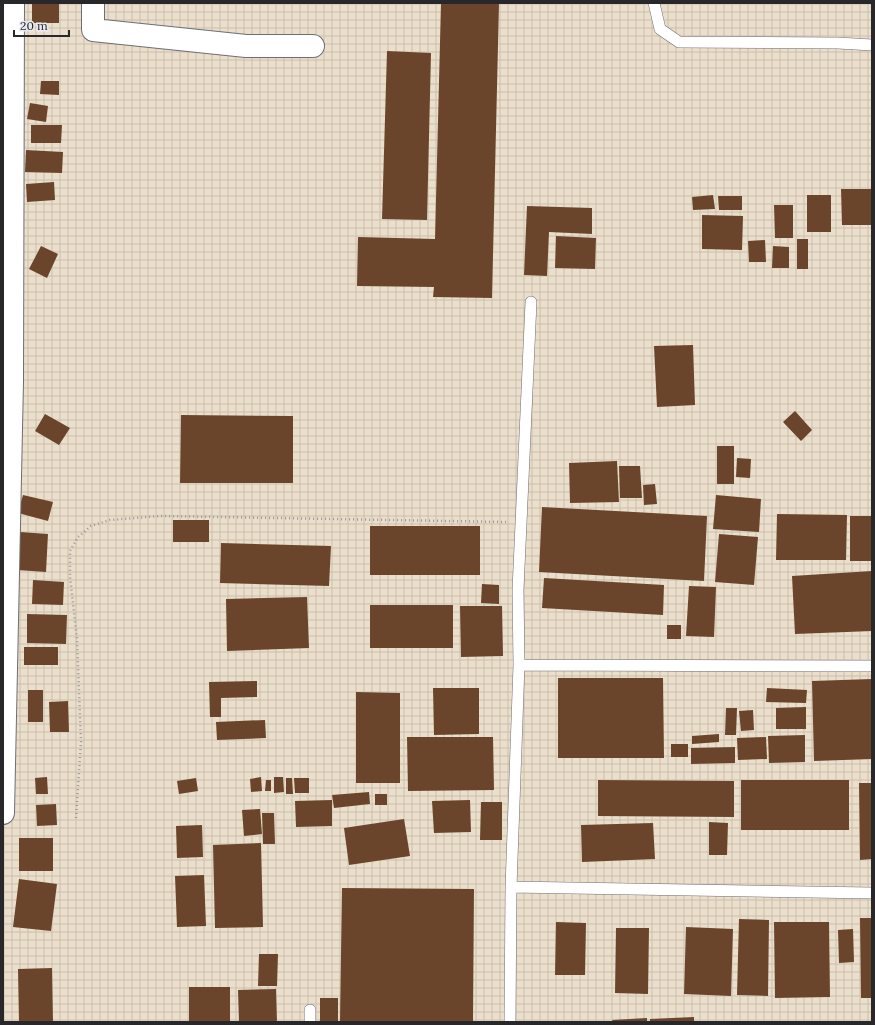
<svg xmlns="http://www.w3.org/2000/svg" width="875" height="1025" viewBox="0 0 875 1025" font-family="Lora,serif">
<defs>
<pattern id="industrial-grid" width="8" height="8" patternUnits="userSpaceOnUse"><rect width="8" height="8" fill="#ebdeca"/><path d="M0 4h8M4 0v8" fill="none" stroke="#cabeae"/></pattern>
</defs>
<rect width="100%" height="100%" fill="#e8e9f1"/>
<path fill="url(#industrial-grid)" d="M3,3h869v1019h-869z"/>
<path fill="#6a452b" d="M32,3h27v20h-27z
M441,3h58l-7,295 -59,-1 1,-10 -77,-1 1,-49 77,2z
M387,51l44,2 -4,167 -45,-1z
M41,81h18v14l-19,-1z
M30,103l18,3 -2,16 -19,-3z
M31,125h31l-1,18h-30z
M26,150l37,2 -1,21 -37,-1z
M54,182l1,18 -28,2 -1,-18z
M841,189h31v36h-30z
M713,195l2,14 -22,1 -1,-13z
M807,195h24v37h-24z
M718,196h24v14h-23z
M774,205h19v33h-18z
M527,206l65,2v26l-43,-2 -2,44 -23,-1z
M702,215l41,1 -1,34 -40,-1z
M556,236l40,2 -1,31 -40,-1z
M797,239h11v30h-11z
M765,240l1,22h-17l-1,-21z
M41,246l17,8 -11,24 -18,-9z
M773,246l16,1v21h-17z
M693,345l2,60 -38,2 -3,-61z
M795,411l17,19 -11,11 -18,-19z
M45,414l25,14 -11,17 -24,-14z
M181,415l112,1v67h-113z
M717,446h17v38h-17z
M737,458l14,1 -1,19 -14,-1z
M617,461l2,41 -49,1 -1,-40z
M619,466h21l2,32h-22z
M655,484l2,20 -13,1 -1,-20z
M23,495l30,7 -5,19 -30,-8z
M716,495l45,4 -2,33 -46,-3z
M542,507l165,9 -3,65 -165,-9z
M777,514l70,1 -1,45h-70z
M850,516h22v45h-22z
M173,520h36v22h-36z
M370,526h110v49h-110z
M20,532l28,2 -2,38 -29,-2z
M719,534l39,3 -4,48 -39,-3z
M221,543l110,3 -2,40 -109,-3z
M872,571v60l-77,3 -3,-58z
M544,578l120,7 -1,30 -121,-7z
M33,580l31,2 -1,23 -31,-1z
M482,584l17,1v19l-18,-1z
M689,586l27,1 -2,50 -28,-1z
M307,597l2,51 -82,3 -1,-52z
M370,605h83v43h-83z
M460,606h42l1,50 -42,1z
M27,614l40,1 -1,29 -39,-1z
M667,625h14v14h-14z
M24,647h34v18h-34z
M558,678h105l1,80h-106z
M872,679v80l-58,2 -2,-80z
M257,681v16l-36,1v19h-11l-1,-35z
M433,688h46v46l-45,1z
M767,688l40,2 -1,13 -40,-1z
M28,690h15v32h-15z
M356,692l44,1v90h-44z
M68,701l1,31h-19l-1,-30z
M806,707v22h-30v-21z
M726,708h11l-1,27h-11z
M753,710l1,20 -13,1 -2,-20z
M265,720l1,18 -49,2 -1,-18z
M719,734v8l-27,2v-8z
M805,735v27l-36,1 -1,-27z
M407,737h86l1,53 -86,1z
M766,737l1,22 -29,1 -1,-22z
M671,744h17v13h-17z
M735,747v16l-44,1v-16z
M47,777l1,17h-12l-1,-16z
M261,777l1,14 -11,1 -1,-13z
M274,777h9l1,15 -10,1z
M196,778l2,13 -19,3 -2,-13z
M286,778h6l1,16h-7z
M294,778h15v15h-14z
M266,780h5v11h-6z
M598,780l136,1v36l-136,-1z
M741,780h108v50h-108z
M859,783h13v76l-12,1z
M369,792l1,12 -36,4 -2,-13z
M375,794h12v11h-12z
M332,800v26l-36,1 -1,-26z
M470,800l1,32 -37,1 -2,-32z
M481,802h21v38h-22z
M56,804l1,21 -20,1 -1,-21z
M260,809l2,25 -18,2 -2,-26z
M262,813h12l1,31h-12z
M404,819l6,37 -61,9 -5,-37z
M709,822l19,1 -1,32h-18z
M653,823l2,36 -73,3 -1,-37z
M202,825l1,32 -26,1 -1,-32z
M19,838h34v33h-34z
M261,843l2,84 -48,1 -2,-83z
M204,875l2,51 -29,1 -2,-51z
M19,879l38,5 -6,47 -38,-4z
M342,888l132,1 -1,133h-133z
M860,918h12v80h-11z
M739,919l30,1 -1,76 -31,-1z
M556,922l30,1 -1,52h-30z
M774,922h55l1,75 -55,1z
M686,927l47,2 -2,67 -47,-2z
M616,928h33l-1,66 -33,-1z
M853,929l1,33 -15,1 -1,-33z
M259,954h19l-1,32h-19z
M52,968l1,54h-34l-1,-53z
M189,987h41v35h-41z
M276,989l1,33h-38l-1,-32z
M320,998h18v24h-18z
M694,1017v5h-44v-3z
M647,1018v4h-34l-1,-2z"/>
<g fill="none" stroke-linecap="round" stroke-linejoin="round">
<g stroke="#6d6e75" stroke-width="12">
<path id="lane" d="M654,3l6,26 19,13 159,1 34,2
M519,665l353,1
M511,887l361,6
M310,1022v-12
M510,1022l1,-135 8,-222 -1,-75 13,-288"/>
</g>
<g stroke="#6d6e75" stroke-width="24">
<path id="street" d="M93,3v27l153,16h67
M3,813l9,-432 1,-378"/>
</g>
<path stroke="#98989e" stroke-width="2.5" stroke-dasharray="1 3" stroke-linecap="butt" d="M76,818l5,-76 -4,-103 -7,-62v-26l8,-14 13,-11 19,-6 50,-4 346,6"/>
<use href="#lane" stroke="#fff" stroke-width="11"/>
<use href="#street" stroke="#fff" stroke-width="22"/>
</g>
<rect width="875" height="1025" fill="none" stroke="#28282b" stroke-width="8"/>
<path d="M14 30v6h55v-6" fill="none" stroke="#28282b" stroke-width="2"/>
<text x="20" y="30" font-size="12" fill="#28282b" stroke="#e8e9f1" stroke-width="3" paint-order="stroke">20 m</text>
</svg>
